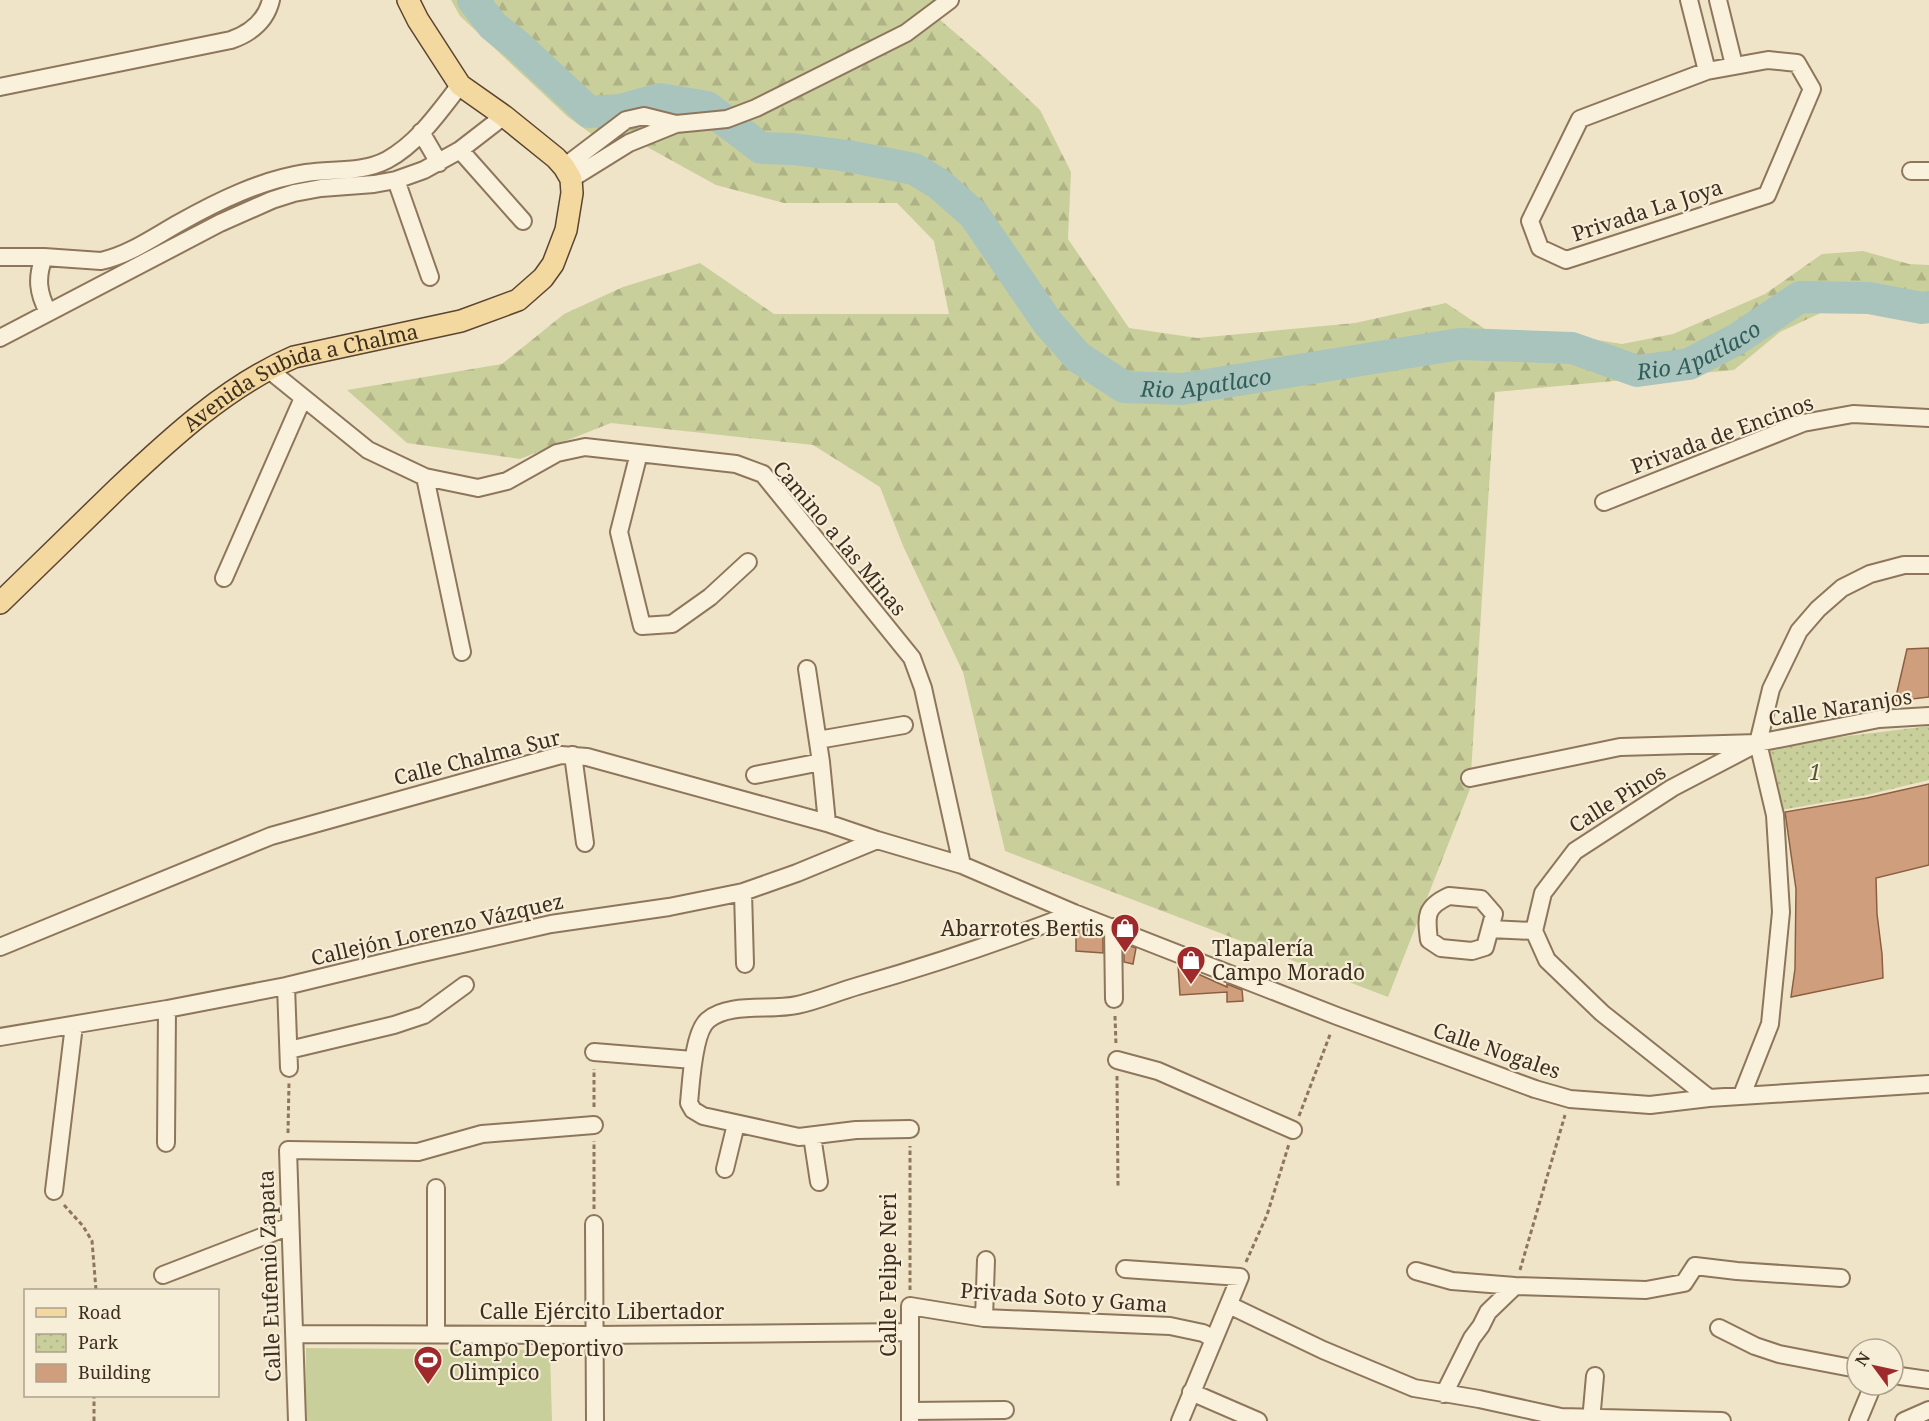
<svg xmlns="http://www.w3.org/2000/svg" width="1929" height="1421" viewBox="0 0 1929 1421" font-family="'Noto Serif',serif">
<defs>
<pattern id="forest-firs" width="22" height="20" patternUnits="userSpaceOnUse" patternTransform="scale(1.5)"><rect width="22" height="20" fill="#c9cf9b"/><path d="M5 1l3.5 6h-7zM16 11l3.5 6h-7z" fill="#aeb285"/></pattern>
<pattern id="park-dots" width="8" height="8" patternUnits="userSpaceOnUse" patternTransform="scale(1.5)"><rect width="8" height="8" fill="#c9cf9b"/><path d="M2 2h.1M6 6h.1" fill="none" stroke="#aeb285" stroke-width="1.8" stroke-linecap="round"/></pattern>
</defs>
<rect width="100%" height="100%" fill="#f0e4c8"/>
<path fill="url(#forest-firs)" d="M451,0h496l-15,13 55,47 53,50 31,62 -3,67 61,89 68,10 158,-15 91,-20 42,28h55l79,13 51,-10 92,-40 57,-40 41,-3 46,13 20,1v45l-33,2 -69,-2 -47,22 -46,38 -239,22 -25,397 -82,208 -383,-146 -42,-179 -60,-126 -23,-59 -67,-42 -202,-22 -91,36 -113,-16 -60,-53 155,-26 62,-50 59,-27 77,-24 74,51h175l-15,-73 -37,-38h-113l-68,-18 -96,-53 -20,8 -32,-23 -108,-101z"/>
<path fill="url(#park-dots)" d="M1929,726v54l-62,15 -86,15 -13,-64z"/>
<path fill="#c9cf9b" d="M306,1348l244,2 2,71h-247z"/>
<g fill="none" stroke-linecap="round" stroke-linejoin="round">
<path stroke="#a9c4bc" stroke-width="32" id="s1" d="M473,0l20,26 24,19 72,67 32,-2 39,-11 47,8 54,41 32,1 55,7 66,13 25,15 35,31 74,108 30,34 46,30 58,2 278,-45 112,4 65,23 52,-7 48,-25 63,-42 69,1 53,10 7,-1"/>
</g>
<path fill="#cf9f7d" stroke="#8d5f41" stroke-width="1.5" d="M1929,648v49l-34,4 12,-52z
M1929,784v81l-53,13 1,36 5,40 1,24 -92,19 4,-28 1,-80 -11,-77 82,-14z
M1076,926l27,9v18l-27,-2z
M1124,944l12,4 -3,16 -9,-2z
M1178,965l49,22v-3l15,6 1,11 -16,1v-10l-47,3z"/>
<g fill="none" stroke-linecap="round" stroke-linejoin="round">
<g stroke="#8d765c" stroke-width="20">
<path id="minor" d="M1689,0l18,71
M1718,0l16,65
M1768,60l29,3 15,26 -45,106 -201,65 -26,-12 -10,-27 50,-102 127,-48z
M0,87l231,-47c20,-7 35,-19 40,-40
M421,132l18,31
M460,150l63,71
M564,167l62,-47 18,-4 32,8
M1911,171h18
M571,179l58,-36 47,-19 51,-5 29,-11 150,-75 44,-33
M396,180l34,97
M0,257h44l57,4c28,-6 53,-24 78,-38 39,-22 82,-43 127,-50 28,-4 56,0 81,-13 31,-17 52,-48 73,-75
M44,257c-8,21 -6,36 4,55
M0,338l220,-115 52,-23 22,-7 27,-5 53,-4 22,-4 28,-10 36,-20 44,-34
M268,369l100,81 57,27 53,11 29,-7 50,-28 28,-6 151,17 27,10 149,184 11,30 39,177
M639,453l-20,79 23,94 30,-2 38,-27 38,-35
M425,477l37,175
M1604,502l199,-79 50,-9 76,4
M224,578l79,-180
M807,669l14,93 6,61
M818,740l86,-15
M573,755l12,88
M755,775l66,-13
M1470,778l150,-31 138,-4 121,-24 50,-3
M743,892l2,72
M1449,896l32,3 13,15 -9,33 -13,4 -31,-3 -12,-8c-3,-24 -4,-33 20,-44z
M1113,927l1,72
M1490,929l44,2
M0,947l271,-111 290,-81 26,2 240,66 50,17 85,25 112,48 263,103 198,73 35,10 80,6 59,-7 220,-14
M286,986l3,82
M0,1037l167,-28 119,-23 132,-32 133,-30 118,-17 74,-15 54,-19 80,-33
M289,1050l105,-25 30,-10 41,-30
M594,1052l99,8
M1117,1060l41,11 135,59
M1742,1095l28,-71 11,-112 -6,-97 -17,-72 13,-54 28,-58 19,-22 24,-21 28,-14 34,-9h25
M1709,1098l-107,-85 -55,-53 -13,-29 9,-38 32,-42 97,-63 86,-45
M910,1129l-54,1 -57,7 -96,-21 -10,-6 -4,-7c2,-19 4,-71 19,-83 21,-18 62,-9 89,-15 20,-4 40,-13 61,-19 73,-21 145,-45 216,-73
M812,1136l7,46
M166,1143l1,-134
M725,1169l11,-45
M436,1188v146
M54,1191l20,-166
M594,1224l1,197
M1125,1269l115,8 -60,144
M1416,1271l36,10 63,5 131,4 38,-7 11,-17 42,5 104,7
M163,1275l127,-49
M1229,1305l94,45 91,38 65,11 82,18
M984,1318l2,-58
M1719,1328l36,18 24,8 78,15
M294,1334l300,1 316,-3
M1893,1375l36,5
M1191,1392l67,29
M1444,1394l28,-56 9,-12 7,-14 27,-26
M910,1411l95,-1
M1552,1420l9,-3 161,4
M297,1421l-9,-271 130,2 64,-18 112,-9
M910,1421v-115l74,12 186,8 33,7 11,6
M1591,1421l4,-45
M1858,1421l15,-36
M1904,1421l25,-11"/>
</g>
<g stroke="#5b4430" stroke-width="24">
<g id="major">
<path id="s2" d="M0,603c39,-38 79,-77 118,-115 53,-50 109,-102 176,-131l167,-36 57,-21 25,-22 10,-14 13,-34 6,-37 -1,-14 -7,-12 -8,-9 -52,-42 -44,-31 -42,-65 -10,-20"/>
</g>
</g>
<path stroke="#8d765c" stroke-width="3" stroke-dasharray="4.5 3" stroke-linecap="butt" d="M1115,1016l1,29
M1117,1076l1,110
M594,1107v-38
M1299,1116l32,-84
M288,1133l1,-51
M64,1205l19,21 9,15 4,49
M594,1209v-68
M1246,1262l21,-47 22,-71
M1520,1270l45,-155
M910,1290v-144
M94,1421v-25"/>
<use href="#minor" stroke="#faf1dc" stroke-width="16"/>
<use href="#major" stroke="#f3d9a0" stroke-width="21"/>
</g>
<defs>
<g id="shop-pin" transform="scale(1.5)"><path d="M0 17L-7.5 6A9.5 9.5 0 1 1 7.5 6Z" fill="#9e2a2b" stroke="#f7eed8"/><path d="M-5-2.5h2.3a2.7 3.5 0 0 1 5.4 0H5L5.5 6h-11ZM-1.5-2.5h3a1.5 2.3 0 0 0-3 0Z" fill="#fff"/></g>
<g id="stadium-pin" transform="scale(1.5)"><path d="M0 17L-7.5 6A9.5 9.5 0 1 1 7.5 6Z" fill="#9e2a2b" stroke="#f7eed8"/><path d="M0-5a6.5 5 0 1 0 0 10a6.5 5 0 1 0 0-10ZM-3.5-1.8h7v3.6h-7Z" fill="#fff"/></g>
</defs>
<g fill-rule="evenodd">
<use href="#shop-pin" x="1125" y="928"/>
<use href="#shop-pin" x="1191" y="960"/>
<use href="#stadium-pin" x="428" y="1360"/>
</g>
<g text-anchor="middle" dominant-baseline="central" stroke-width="4.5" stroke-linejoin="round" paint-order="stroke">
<g font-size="21" fill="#3d2e20" stroke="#f7eed8">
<text transform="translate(1647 210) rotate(-18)">Privada La Joya</text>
<text stroke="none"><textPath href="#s2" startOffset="384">Avenida Subida a Chalma</textPath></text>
<text transform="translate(1722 434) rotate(-20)">Privada de Encinos</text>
<text transform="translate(840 538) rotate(50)">Camino a las Minas</text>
<text transform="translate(1840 707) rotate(-9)">Calle Naranjos</text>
<text transform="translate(477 757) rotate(-14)">Calle Chalma Sur</text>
<text transform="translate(1617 798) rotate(-32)">Calle Pinos</text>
<text transform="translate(437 929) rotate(-13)">Callejón Lorenzo Vázquez</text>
<text transform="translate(1497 1050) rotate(19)">Calle Nogales</text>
<text transform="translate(888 1275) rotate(-90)">Calle Felipe Neri</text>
<text transform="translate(269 1276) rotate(-92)">Calle Eufemio Zapata</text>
<text transform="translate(1064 1297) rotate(4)">Privada Soto y Gama</text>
<text x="602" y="1311">Calle Ejército Libertador</text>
</g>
<g font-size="21" font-style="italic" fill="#4d5a26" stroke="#f7eed8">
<text x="1815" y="772">1</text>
</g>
<g font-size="21" fill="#3d2e20" stroke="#f7eed8" text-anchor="start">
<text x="1104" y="928" text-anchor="end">Abarrotes Bertis</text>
<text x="1212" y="948">Tlapalería<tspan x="1212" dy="24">Campo Morado</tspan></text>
<text x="449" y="1348">Campo Deportivo<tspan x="449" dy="24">Olimpico</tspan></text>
</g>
<g font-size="22" font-style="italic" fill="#2f5d5a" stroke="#f7eed8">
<text stroke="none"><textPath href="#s1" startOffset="1398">Rio Apatlaco</textPath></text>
<text stroke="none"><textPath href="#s1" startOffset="894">Rio Apatlaco</textPath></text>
</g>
</g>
<rect x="24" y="1289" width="195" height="108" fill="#f7eed8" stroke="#ada18e" stroke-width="1.5"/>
<rect x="36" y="1308" width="30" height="9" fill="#f3d9a0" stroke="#ada18e" stroke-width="1.5"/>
<text x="78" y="1319" font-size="18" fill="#3d2e20">Road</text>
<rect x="36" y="1334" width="30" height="18" fill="url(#park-dots)" stroke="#ada18e" stroke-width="1.5"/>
<text x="78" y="1349" font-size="18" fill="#3d2e20">Park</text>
<rect x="36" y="1364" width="30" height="18" fill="#cf9f7d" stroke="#ada18e" stroke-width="1.5"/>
<text x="78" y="1379" font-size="18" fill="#3d2e20">Building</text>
<g transform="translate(1875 1367) rotate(303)"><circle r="28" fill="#f7eed8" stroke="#ada18e" stroke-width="1.5"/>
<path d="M0-4.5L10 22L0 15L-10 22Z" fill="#9e2a2b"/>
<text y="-9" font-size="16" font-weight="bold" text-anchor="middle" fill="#3d2e20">N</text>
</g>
</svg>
